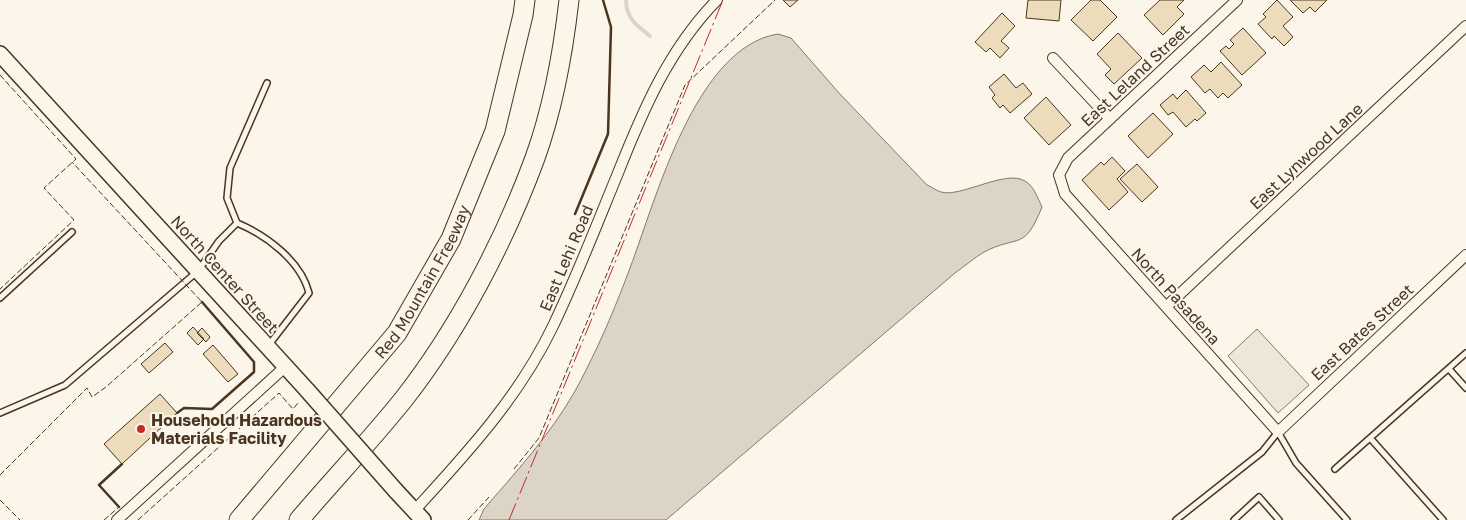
<svg xmlns="http://www.w3.org/2000/svg" width="1466" height="520" viewBox="0 0 1466 520" font-family="'Golos Text',sans-serif">
<rect width="100%" height="100%" fill="#fbf6e9"/>
<path fill="#ede6d9" stroke="#887966" d="M1257,329l52,56 -31,28 -50,-57z"/>
<path fill="#dcd4c6" stroke="#887966" d="M778,34l13,4 48,55 88,92c5,2 10,6 14,7 19,6 65,-23 84,-11 9,5 13,18 17,26 -18,45 -23,27 -58,45 -10,6 -19,14 -29,21l-289,247h-187l5,-11c37,-43 76,-85 101,-137 17,-33 32,-69 45,-104 26,-68 65,-221 148,-234z"/>
<g fill="none" stroke-linecap="round" stroke-linejoin="round">
<path stroke="#dcd4c6" stroke-width="4" d="M626,0c0,18 10,25 24,36"/>
</g>
<path fill="#ecdcbc" stroke="#4a3520" d="M783,0h15l-8,7z
M1028,0h33l-2,21 -33,-3z
M1091,0h9l17,17 -24,24 -22,-21z
M1160,0h24l-7,7 7,7 -21,21 -19,-20z
M1277,0l16,17 -10,9 10,11 -9,9 -10,-10 -2,3 -14,-15 8,-7 -3,-3z
M1290,0h37l-12,12 -5,-5 -7,6z
M1002,13l13,13 -14,15 8,7 -9,10 -10,-10 -4,4 -11,-10z
M1243,28l23,25 -24,22 -22,-24 6,-5 3,3 5,-5 -4,-4z
M1118,33l24,25 -28,26 -9,-9 6,-6 -14,-15z
M1221,62l21,23 -14,13 -5,-5 -5,5 -8,-9 -5,4 -14,-16 13,-12 7,7z
M1004,74l12,14 7,-5 9,11 -22,19 -7,-8 -3,3 -8,-10 3,-3 -6,-8z
M1186,90l20,23 -9,8 -2,-2 -9,8 -13,-15 -5,3 -8,-10 13,-11 4,5z
M1046,97l25,28 -22,20 -25,-27z
M1153,113l20,21 -25,24 -20,-22z
M1112,157l13,14 -8,8 11,13 -19,18 -27,-30 19,-18 3,3z
M1137,164l21,23 -16,15 -22,-23z
M193,327l11,12 -6,6 -11,-12z
M202,328l8,9 -4,5 -9,-9z
M165,343l8,9 -24,21 -8,-9z
M213,345l25,29 -10,8 -25,-28z
M160,394l17,19 -55,51 -18,-20z"/>
<g fill="none" stroke-linecap="round" stroke-linejoin="round">
<g stroke="#4a3520" stroke-width="8">
<path id="lane" d="M237,223l-10,-25 3,-30 37,-85
M0,298l72,-66
M1449,369l17,19
M0,413l65,-28 133,-114 21,-30 18,-18c29,12 64,38 72,70l-41,53
M1371,439l72,81
M1335,469l131,-116
M1176,520l86,-68 16,-20 18,31 51,57
M1234,520l25,-23 20,23"/>
</g>
<g stroke="#4a3520" stroke-width="12">
<path id="street" d="M1237,0l-169,158 -9,17 6,19 213,238 188,-177
M1053,58l57,61
M1166,307l300,-281
M415,510c52,-57 104,-113 138,-184 24,-50 44,-102 65,-153 25,-63 51,-124 99,-173
M117,520l169,-154"/>
</g>
<g stroke="#4a3520" stroke-width="18">
<path id="secondary" d="M0,54l307,336
M396,491l27,29"/>
</g>
<g stroke="#4a3520" stroke-width="21">
<g id="highway">
<path id="s1" d="M239,520l158,-187 54,-94 44,-108 28,-116 2,-15"/>
<path d="M299,520c34,-40 71,-79 104,-120 55,-70 101,-158 132,-242 18,-50 28,-105 34,-158"/>
</g>
</g>
<use href="#lane" stroke="#fbf6e9" stroke-width="5"/>
<use href="#street" stroke="#fbf6e9" stroke-width="10"/>
<use href="#secondary" stroke="#fbf6e9" stroke-width="15"/>
<use href="#highway" stroke="#fbf6e9" stroke-width="19"/>
<g stroke="#4a3520" stroke-width="18" stroke-linecap="butt">
<path id="secondary-bridge" d="M307,390l89,101"/>
</g>
<use href="#secondary-bridge" stroke="#fbf6e9" stroke-width="15"/>
<path stroke="#4a3520" stroke-width="1" stroke-dasharray="6 2.5" stroke-linecap="butt" d="M0,75l76,84 -32,29 30,32 -74,69
M514,469l25,-31 146,-353 90,-85
M0,475l87,-87 5,9 14,-10 96,-85 -130,-140
M0,500l20,20
M104,520l15,-13
M138,520l141,-127 14,16 5,-6
M468,520l21,-23"/>
<path stroke="#4a3520" stroke-width="2.5" d="M575,214l33,-80 3,-107 -8,-27
M177,413l7,-5 28,1 42,-37v-10l-52,-60
M119,507l-20,-22 23,-21"/>
<path stroke="#c62828" stroke-width="1" stroke-dasharray="18 4 2.5 4" stroke-linecap="butt" d="M509,520l214,-520"/>
</g>
<circle fill="#c62828" stroke="#fbf6e9" stroke-width="2" cx="141" cy="429" r="5"/>
<g text-anchor="middle" dominant-baseline="central" stroke-width="4" stroke-linejoin="round" paint-order="stroke">
<g font-size="16" fill="#4a3520" stroke="#fbf6e9">
<text transform="translate(1135 75) rotate(-43)">East Leland Street</text>
<text transform="translate(1306 156) rotate(-43)">East Lynwood Lane</text>
<text transform="translate(566 258) rotate(-67)">East Lehi Road</text>
<text transform="translate(225 274) rotate(48)">North Center Street</text>
<text stroke="none"><textPath href="#s1" startOffset="302">Red Mountain Freeway</textPath></text>
<text transform="translate(1176 296) rotate(48)">North Pasadena</text>
<text transform="translate(1362 332) rotate(-43)">East Bates Street</text>
</g>
<g font-size="16" font-weight="bold" fill="#4a3520" stroke="#fbf6e9" text-anchor="start">
<text x="151" y="420">Household Hazardous<tspan x="151" dy="18">Materials Facility</tspan></text>
</g>
</g>
</svg>
